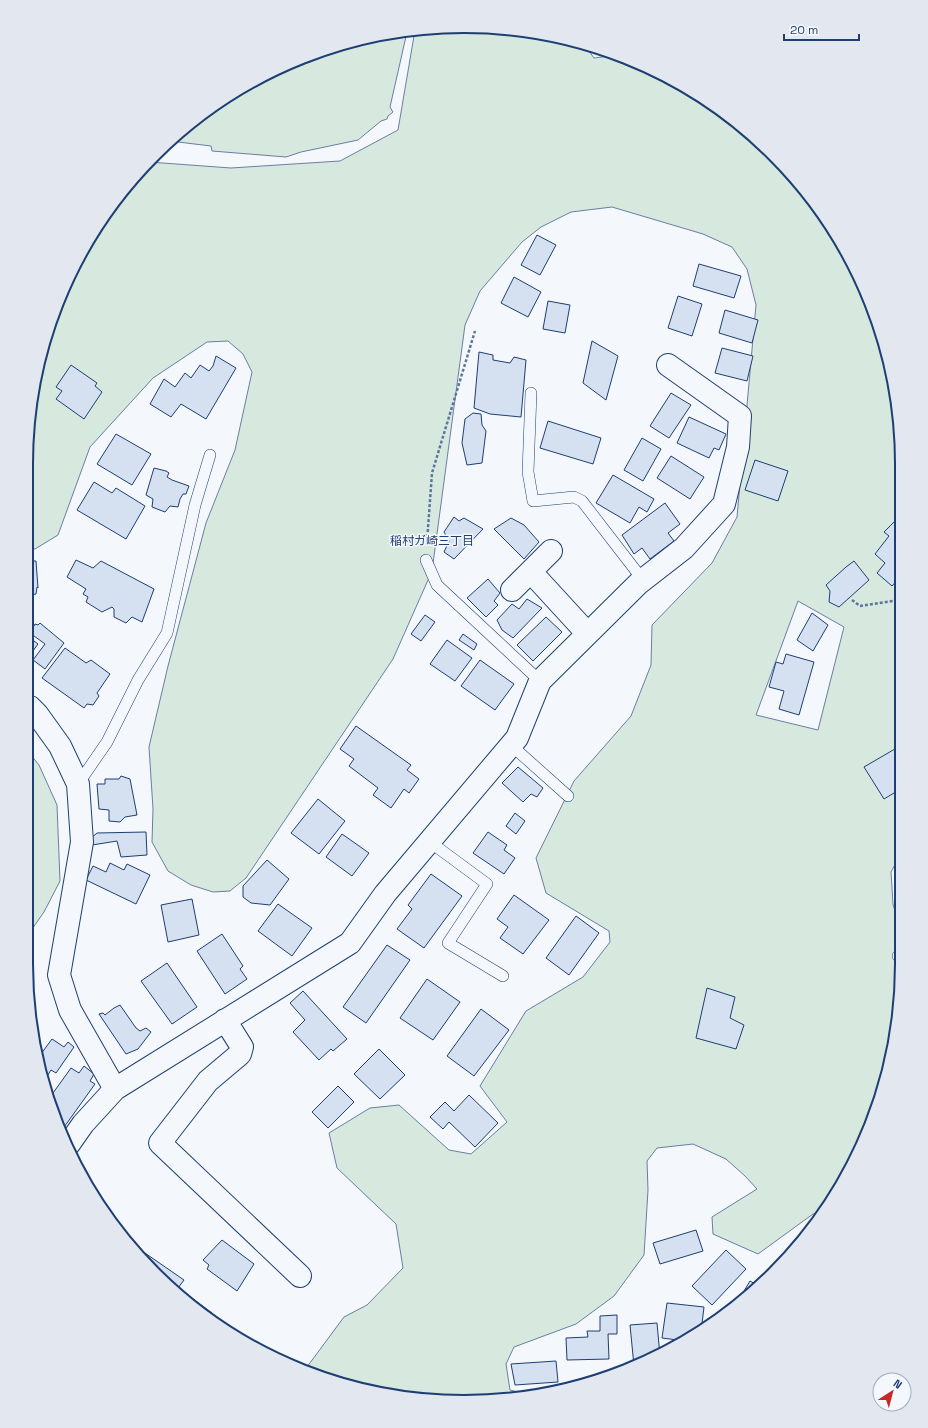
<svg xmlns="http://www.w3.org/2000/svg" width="928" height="1428" viewBox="0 0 928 1428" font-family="'Space Grotesk','Noto Sans JP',sans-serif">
<rect width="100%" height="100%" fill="#f4f7fb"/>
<path fill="#d7e8df" stroke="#687fa3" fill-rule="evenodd" d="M435,27l86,3 63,14 10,14 24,-3 65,30 70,50 59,63 45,72 30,81 14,85 -2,421 -8,15 2,32 6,22 -1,95 -19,84 -22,53 -37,55 -7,1 -55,40 -45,-20 -1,-17 45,-28 -12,-13 -19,-17 -33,-15 -36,4 -10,13 1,29 -4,65 -30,41 -38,28 -62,23 -8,17 4,26 16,4 -62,8 -85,-8 -56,-15 -19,-8 40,-54 23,-12 36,-37 -7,-44 -59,-56 -8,-35 41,-25 29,-3 50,45 22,4 36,-32 -27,-36 46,-75 57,-34 27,-35 -1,-11 -63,-38 -10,-35 38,-77 57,-65 20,-51 1,-40 60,-62 25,-46 19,-212 -9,-36 -15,-22 -29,-13 -91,-27 -41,5 -30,15 -19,15 -42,49 -15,34 -33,246 -39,88 -147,219 -16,13 -17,1 -22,-7 -23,-14 -16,-29 1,-33 -4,-62 19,-81 38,-143 29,-73 17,-78 -9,-18 -15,-13 -21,1 -54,36 -63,69 -32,88 -23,14 -5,-1v-141l19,-84 22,-53 64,-95 14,-13 82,6 109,-7 58,-31 17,-100zM798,601l46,26 -26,103 -62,-15z
M407,32l-17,75 3,5 -5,4 -1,3 -6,2 -23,19 -57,12 -15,5 -74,-6 -1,-5 -33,-4 -9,1 28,-26 73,-46 80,-30z
M30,754l9,11 18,40 3,76 -16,31 -14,20z"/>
<path fill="#d5e0f0" stroke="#1d3f73" d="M537,235l19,10 -16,30 -19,-10z
M699,264l42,12 -7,22 -41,-12z
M514,277l27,15 -13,25 -27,-14z
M678,296l24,8 -10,32 -24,-8z
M548,301l22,4 -5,28 -22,-4z
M725,310l33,10 -6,23 -33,-10z
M592,341l26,15 -12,44 -23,-17z
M722,348l31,8 -6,25 -32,-8z
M479,352l14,3v5l17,3 4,-6 12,3 -5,57 -31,-3 -16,-6z
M216,356l20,12 -30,51 -25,-15 -10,13 -21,-13 14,-25 11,8 10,-14 6,5 9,-13 9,6 4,-5z
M71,365l26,18 -2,3 7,6 -18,27 -28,-20 6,-8 -6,-4z
M671,393l20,12 -22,33 -19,-12z
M473,413l8,1 1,11 4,6 -4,32 -15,2 -5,-22 3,-24z
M689,417l37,17 -7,16 -5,-2 -5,10 -32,-15z
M548,421l53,17 -8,26 -53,-16z
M116,434l35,20 -19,31 -35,-21z
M642,438l19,11 -18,32 -19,-11z
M671,456l33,21 -14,22 -33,-21z
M755,460l33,11 -10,30 -33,-11z
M154,468l12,3 3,2 -2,4 5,3 17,6 -3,8h-3l-3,5 -2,8 -8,-1 -5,6 -13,-5 1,-8 -7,-4z
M613,475l41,24 -7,13 -8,-5 -9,16 -34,-20z
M94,482l18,11 4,-5 29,18 -19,33 -49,-29z
M665,503l15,21 -12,9 6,8 -24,18 -8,-11 -8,6 -12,-19z
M454,517l5,4 5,-3 19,11 -29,30 -10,-7 5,-11 -5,-9z
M511,518l13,7 15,17 -15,17 -30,-30z
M894,522l7,5v9l-3,4 3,2 -1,35 -8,9 -15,-13 8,-10 -10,-9 14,-18 -5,-4z
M76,560l17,8 8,-7 53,28 -12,33 -10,-5 -6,6 -12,-6v-8l-2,-2 -10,5 -16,-10 2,-5 -5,-3 3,-5 -19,-12z
M30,561h6l2,27 -1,-1 -1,7 -6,1z
M854,561l15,19 -30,27 -10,-5 1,-11 -4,-6 20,-18z
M488,579l12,14 -6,8 4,4 -12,12 -19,-19z
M527,599l15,9 -29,30 -11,-8 -5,-10 15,-16 7,5z
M812,613l16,12 -15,26 -16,-11z
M425,615l10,7 -14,19 -10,-7z
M546,617l16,15 -29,29 -16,-16z
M40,623l24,20 -19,26 -12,-9 12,-16 -15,-11 5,-9 3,1z
M463,634l14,10 -3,6 -15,-10z
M30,638l8,6 -8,11z
M447,640l25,18 -17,23 -25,-17z
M65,648l21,15 5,-3 19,14 -13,19 2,3 -6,9 -6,-1 -3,4 -42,-30z
M786,654l28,8 -15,53 -20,-6 5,-18 -15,-4 7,-25 7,2z
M480,660l34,24 -19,26 -34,-24z
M356,726l55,39 -4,5 12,9 -10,14 -5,-4 -13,19 -18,-13 5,-7 -29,-22 5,-7 -14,-10z
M900,746l-1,44 -15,9 -20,-32z
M518,767l25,21 -6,9 -6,-3 -8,8 -21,-19z
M121,776l9,3 7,36 -12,2 -5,5 -11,-1v-11l-10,-1 -2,-25h8v-5h14z
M318,799l27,22 -26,33 -28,-21z
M515,813l10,8 -9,13 -10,-8z
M146,832l1,23 -26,2 -4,-16 -25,4 -2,-6 7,-6z
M488,832l19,13 -3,5 11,8 -11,16 -31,-21z
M342,834l27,19 -17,23 -26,-19z
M267,860l22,19 -19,26 -19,-2 -8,-6v-11z
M110,863l14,7 3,-6 23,11 -14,29 -50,-24 7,-14 13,6z
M431,874l31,22 -38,52 -27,-19 15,-20 -4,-4z
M514,895l35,25 -26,34 -23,-16 8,-11 -11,-8z
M192,899l7,36 -31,7 -7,-37z
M278,904l34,24 -20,28 -34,-25z
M576,916l23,17 -30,42 -23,-17z
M222,934l21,32 -3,3 7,10 -22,15 -28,-43z
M387,945l23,15 -44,63 -23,-16z
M167,963l30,44 -25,17 -31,-43z
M427,979l33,23 -27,38 -33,-22z
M707,988l28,9 -5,21 14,7 -8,24 -40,-11z
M303,991l44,48 -14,12 -2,-2 -12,11 -26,-28 12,-12 -15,-17z
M120,1005l16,23 4,3 6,-3 5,4 -13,17 -12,5 -27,-40 4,-1 2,2 9,-7z
M481,1009l28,21 -35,46 -27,-20z
M52,1039l12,8 4,-5 6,5 -18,26 -5,-3 -7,11 -6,-23z
M379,1049l26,26 -25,24 -26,-25z
M84,1066l10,8 -4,7 5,3 -33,46 -14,-30 23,-32 8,5z
M338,1086l16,16 -26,26 -16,-16z
M469,1095l29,28 -23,24 -26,-25 -6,7 -13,-12 15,-15 9,9z
M696,1230l7,21 -43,13 -7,-21z
M222,1240l32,24 -17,27 -30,-22 2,-4 -6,-5z
M726,1250l20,19 -34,36 -20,-19z
M142,1251l42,29 -9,12 -21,-18 -15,-18z
M750,1281l7,4 -19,16z
M189,1296l23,17 -3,5 -11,-6 -13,-11z
M667,1303l37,4 -3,25 -16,9 -23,-3z
M617,1315v19h-9l1,25 -42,1 -1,-22 22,-1 -1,-6h13v-15z
M657,1323l3,33 -26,10 -4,-41z
M556,1361l2,21 -43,3 -4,-21z"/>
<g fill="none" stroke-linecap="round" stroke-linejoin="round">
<g stroke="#1d3f73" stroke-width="12">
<path id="lane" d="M531,393l-3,79 5,29 41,-4 8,4 61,79
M426,560l11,25 103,96
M511,745l57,51
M78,784l29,-42 31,-62 29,-47 28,-128 15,-50
M430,842l57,42 -39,59 55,33
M898,956h1"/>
</g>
<g stroke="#1d3f73" stroke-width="24">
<path id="street" d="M531,572l56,61
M512,590l39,-39
M30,707l7,7 23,32 18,38 4,58 -23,133 11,35 45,79
M225,1020l17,27 -2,7 -32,27 -48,62 140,133
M69,1144l14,-20 32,-35 235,-146 35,-49 132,-156 23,-57 99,-98 45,-35 40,-44 14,-57 2,-31 -72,-51"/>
</g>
<path stroke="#5e769c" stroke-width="2.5" stroke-dasharray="3 2" stroke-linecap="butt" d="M427,542l5,-69 43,-142
M852,600l8,6 40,-6"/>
<use href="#lane" stroke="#f4f7fb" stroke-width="11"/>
<use href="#street" stroke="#f4f7fb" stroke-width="22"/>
</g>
<g text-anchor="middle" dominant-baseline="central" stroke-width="3" stroke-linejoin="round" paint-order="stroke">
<g font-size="12" fill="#1d3f73" stroke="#f4f7fb">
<text x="432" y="541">稲村ガ崎三丁目</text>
</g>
</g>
<path d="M0 0H928V1428H0ZM464 33H464A431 431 0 0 1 895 464V964A431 431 0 0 1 464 1395H464A431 431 0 0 1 33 964V464A431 431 0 0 1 464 33Z" fill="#e3e8f0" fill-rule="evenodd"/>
<path fill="none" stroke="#1d3f73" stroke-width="2" d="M464 33H464A431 431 0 0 1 895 464V964A431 431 0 0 1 464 1395H464A431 431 0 0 1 33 964V464A431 431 0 0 1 464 33Z"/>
<g transform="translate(892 1392) rotate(36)"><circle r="19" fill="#f4f7fb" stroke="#9eadc5"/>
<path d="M0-3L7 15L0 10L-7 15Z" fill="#c62828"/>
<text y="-6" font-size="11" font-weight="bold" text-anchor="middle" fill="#1d3f73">N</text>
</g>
<path d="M784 34v6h75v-6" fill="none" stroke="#1d3f73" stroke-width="2"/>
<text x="790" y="34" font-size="12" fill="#1d3f73" stroke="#f4f7fb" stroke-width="3" paint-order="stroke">20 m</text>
</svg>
